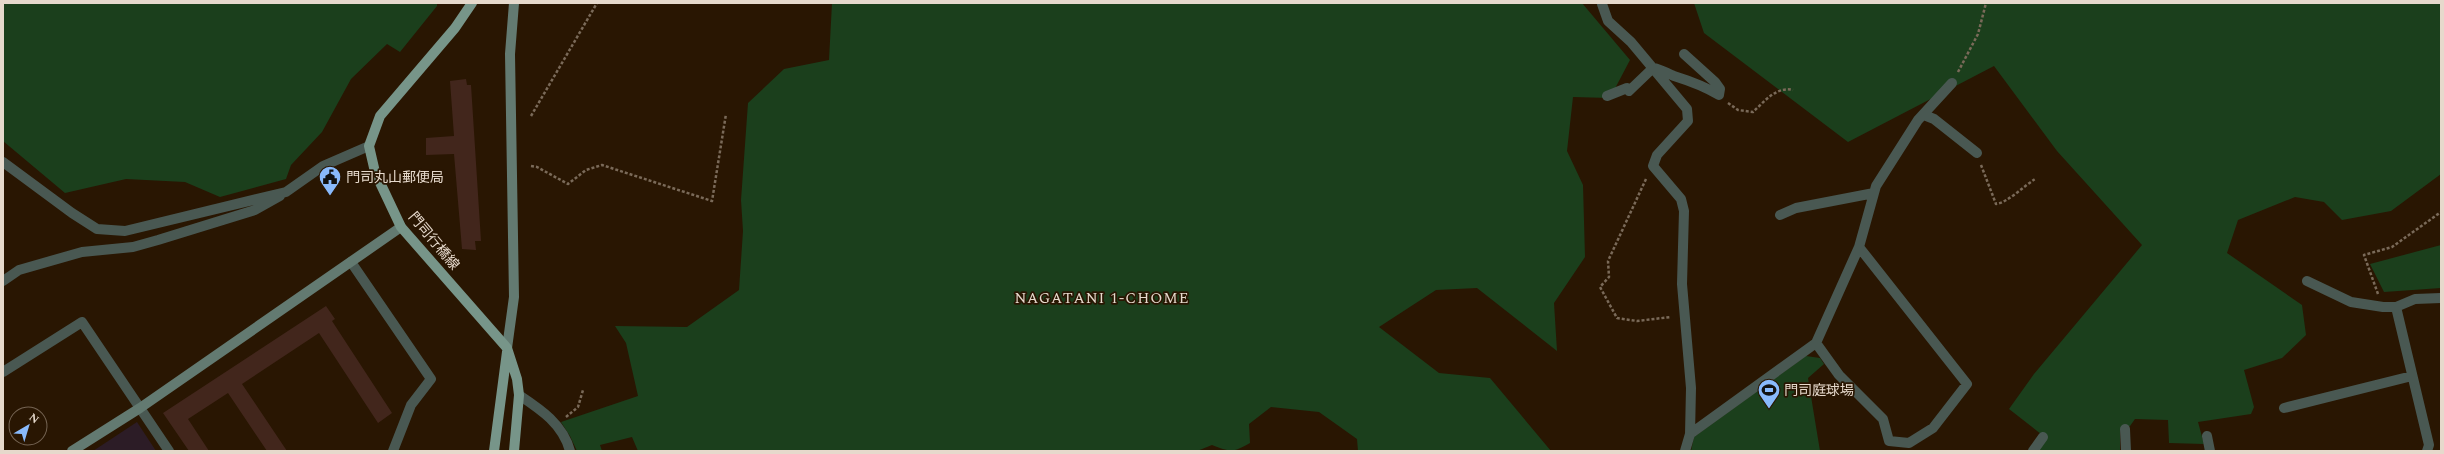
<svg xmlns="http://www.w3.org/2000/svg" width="2444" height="454" viewBox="0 0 2444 454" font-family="Spectral,'Noto Sans JP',serif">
<rect width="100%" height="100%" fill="#291602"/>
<path fill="#2c1c26" d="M137,422l19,29h-63z"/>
<path fill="#1b3f1c" d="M3,3h434v3l-37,46 -13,-8 -36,35 -29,53 -31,33 -5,14 -66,18 -35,-15 -59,-3 -61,14 -62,-52z
M832,3h750l48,57 -20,38 -37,-1 -6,54 16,34 2,72 -31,46 3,48 -80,-63 -41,2 -57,37 60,46 51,5 61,73h-193l-1,-12 -38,-27 -48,-5 -22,17 1,19c-17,10 -20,9 -38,2l-15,6h-559l-6,-14 -32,8 2,6h-25l-7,-15 -9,-14 77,-26 -12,-53 -11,-17 72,1 52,-37 4,-59 -2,-31 7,-97 36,-34 45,-9z
M1694,3h747v171l-50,37 -49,9 -18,-18 -29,-5 -57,23 -11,33 75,52 4,30 -24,23 -38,12 10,37 -3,7 -53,8 6,22 -35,-1 -1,-23 -33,-1 -5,7 -10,3v22h-82l8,-13 -37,-29 25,-35 108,-129 -85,-94 -63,-85 -146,76 -144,-109z
M2441,245v43l-57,4 -14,-28z
M1806,356l14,2 4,6 -16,14 12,73h-129l3,-14z"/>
<path fill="#42261c" d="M466,79l1,6h4l10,156h-6l1,9 -14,-1 -8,-95 -28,1v-17l28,-2 -4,-55z
M326,306l9,13 -3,2 60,92 -14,10 -59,-90 -77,51 45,67h-20l-39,-58 -40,26 21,32h-20l-26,-38z"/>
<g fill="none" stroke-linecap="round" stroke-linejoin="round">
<path stroke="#7a6a59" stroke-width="2.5" stroke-dasharray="3 2" stroke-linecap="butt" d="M1958,72l20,-38 8,-31
M1728,103l10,7 15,2c11,-10 23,-26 40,-22
M531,116l66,-113
M1981,165l15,39c11,-1 28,-18 39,-25
M531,166l6,1 31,17 18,-14 16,-5 110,36 14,-87
M1646,179l-38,82 1,16 -9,10 17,31 20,3 34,-4
M2378,294l-14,-39 28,-8 49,-35
M566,417l12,-10 5,-17"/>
<path stroke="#495852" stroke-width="10" d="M1602,4l6,17 23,21 56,67 1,12 -31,34 -4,11 28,33 3,12 -2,73 9,104 -1,46 -5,17
M1607,96l20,-8 2,3 24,-23c8,1 13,5 21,8 16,5 30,10 45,19l1,-6 -5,-7 -31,-28
M1924,115l10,4 43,34
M3,162l69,51 25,16 28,2 161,-39 37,-26 46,-20
M1780,215l16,-7 78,-15
M351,262l80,117 -20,26 -18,46
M3,281l16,-11 63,-18 51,-5 25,-7 97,-30 25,-14
M2307,281l44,21 32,5h13l19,-8 26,-1
M2396,307l33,138 -2,6
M1816,343l23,32 44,44 6,22 20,2 24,-15 34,-44 -108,-137
M3,372l79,-50 87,129
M519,395c21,14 44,29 51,56
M2284,408l128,-32
M2125,429l1,22
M1690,434l126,-91 43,-96 17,-61 42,-66 34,-37
M2207,436l3,15
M2033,451l10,-14"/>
<path stroke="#637a71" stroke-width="10" d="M507,348l7,-51 -4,-243 4,-51
M72,451l68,-43 261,-181"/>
<path stroke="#779589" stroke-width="10" d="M472,3l-17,25 -75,88 -11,30 6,26 26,55 106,121 10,31 2,16 -5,56
M494,451l13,-99"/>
</g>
<defs>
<g id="civic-pin" transform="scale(1.15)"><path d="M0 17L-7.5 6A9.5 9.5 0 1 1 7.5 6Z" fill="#89bafc" stroke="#291602"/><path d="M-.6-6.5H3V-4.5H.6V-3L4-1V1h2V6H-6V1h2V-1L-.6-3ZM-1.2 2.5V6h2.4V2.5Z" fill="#111"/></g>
<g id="stadium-pin" transform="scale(1.15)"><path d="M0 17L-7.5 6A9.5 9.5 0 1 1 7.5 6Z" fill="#89bafc" stroke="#291602"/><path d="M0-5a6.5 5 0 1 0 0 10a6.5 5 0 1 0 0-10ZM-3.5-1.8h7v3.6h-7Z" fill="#111"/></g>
</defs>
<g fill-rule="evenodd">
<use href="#civic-pin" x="330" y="177"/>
<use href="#stadium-pin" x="1769" y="390"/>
</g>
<g text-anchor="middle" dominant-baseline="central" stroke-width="3.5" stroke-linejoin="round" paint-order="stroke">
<g font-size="14" fill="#e6d9cc" stroke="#291602" text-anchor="start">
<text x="346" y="177">門司丸山郵便局</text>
<text x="1784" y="390">門司庭球場</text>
</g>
<g font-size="14" fill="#e6d9cc" stroke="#291602">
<text transform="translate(434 241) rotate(50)">門司行橋線</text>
</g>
<g font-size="15" letter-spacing="1" fill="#e6d9cc" stroke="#291602">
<text x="1102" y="298">NAGATANI 1-CHOME</text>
</g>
</g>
<rect width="2444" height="454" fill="none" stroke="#e6d9cc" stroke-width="8"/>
<g transform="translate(28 426) rotate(38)"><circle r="19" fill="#291602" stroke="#756453"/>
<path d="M0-3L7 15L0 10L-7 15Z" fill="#89bafc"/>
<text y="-6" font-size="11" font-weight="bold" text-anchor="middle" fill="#e6d9cc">N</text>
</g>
</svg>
